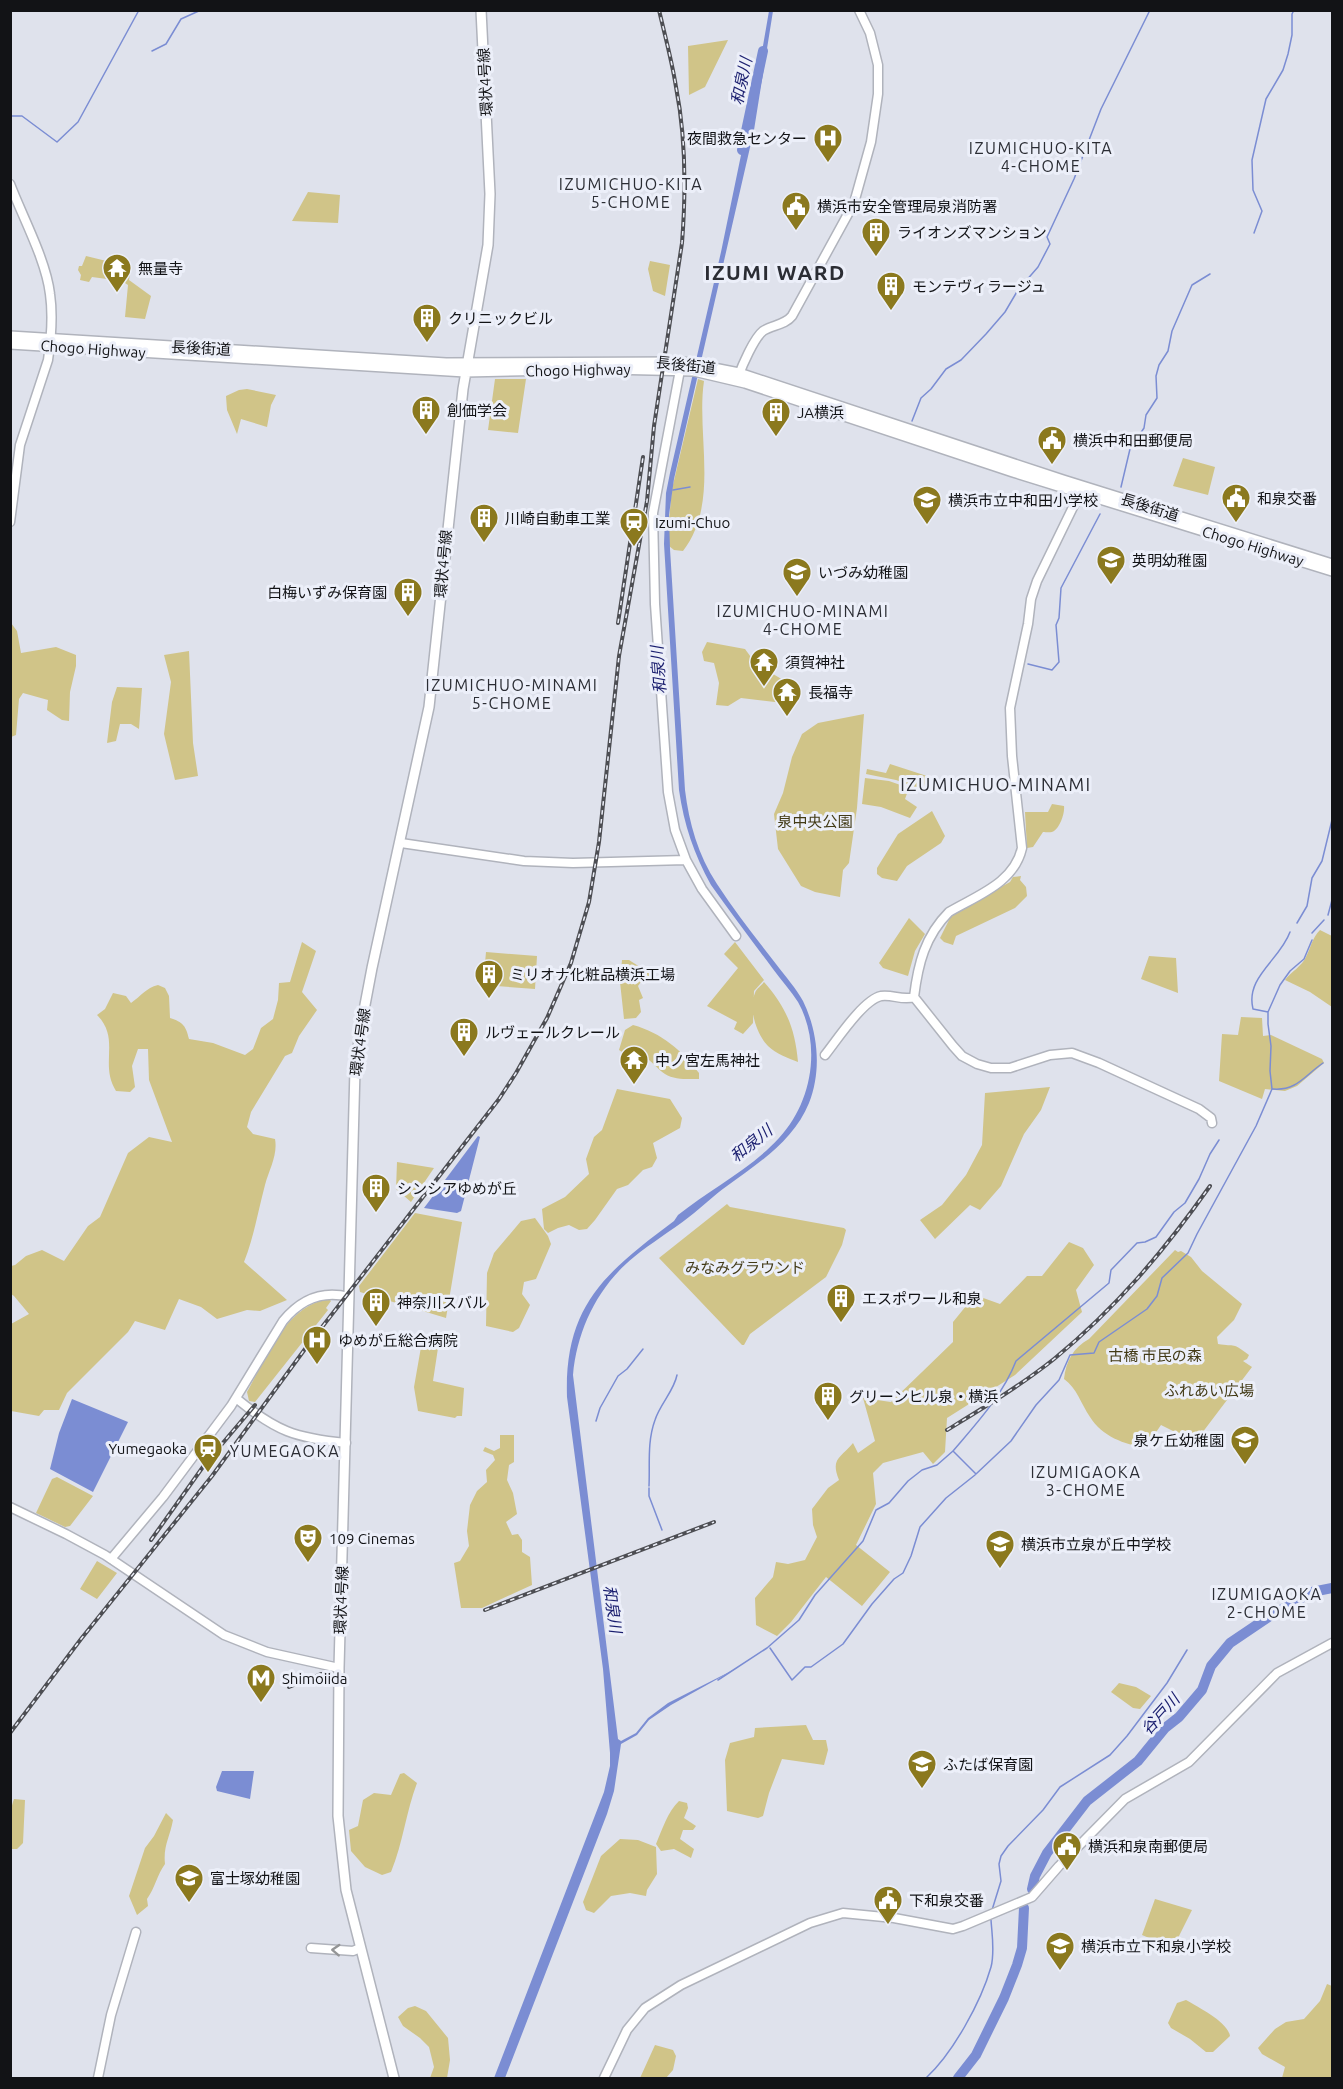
<svg xmlns="http://www.w3.org/2000/svg" width="1343" height="2089" viewBox="0 0 1343 2089" font-family="Ubuntu,'Noto Sans JP',sans-serif">
<rect width="100%" height="100%" fill="#dfe2ec"/>
<path fill="#d0c488" d="M728,40l-23,47 -16,8 -1,-49z
M308,192l32,3 -2,28 -46,-2z
M86,256l45,11 -2,13 22,16 -6,23 -20,-2 3,-32 -6,-4 -30,-4 -3,5 -9,-2 1,-5 -3,-5 1,-4h3z
M650,261l20,4 -5,31 -12,-5 -5,-22z
M495,379h31l-8,54 -30,-3z
M698,379l6,2c-8,54 16,122 -21,170l-9,-1 -5,-4 -1,-16 4,-41z
M247,389l29,6 -5,10 -4,22 -26,-8 -4,15 -10,-24 -1,-14 13,-6z
M1183,458l32,9 -7,28 -35,-9z
M11,623l6,8 4,22 35,-6 20,8v11l-6,26 -1,29 -7,-1 -15,-10 1,-10 -25,-7 -4,6 -3,36 -5,2z
M707,642l38,7 11,15 39,23 -3,17 -51,-6 -13,8 -12,-1 3,-22 -5,-20 -10,-2 -2,-9z
M189,651l4,92 5,33 -23,4 -11,-46 7,-52 -7,-27z
M117,687l25,1 -3,41 -8,-5h-11l-4,17 -9,2 5,-41z
M864,714l-7,94 -8,55 -6,7 -3,27 -25,-5 -14,-6 -23,-37 -4,-35 9,-21 9,-36 10,-23 16,-11z
M890,764l37,12 -4,14 -27,-10 -30,-6 1,-5 19,4z
M865,778l24,3 20,7 -4,11 12,8 -7,11 -29,-11 -19,-3z
M1052,804l12,2c1,7 -4,21 -10,25 -2,2 -8,1 -11,1l-10,15 -6,1 -2,-36h23z
M932,811l13,25 -4,7 -34,23 -10,15 -15,-3 -5,-4v-6l21,-34z
M1021,876l-1,4 6,7 1,9 -12,12 -59,28 -3,9 -9,-3 -4,-4 12,-24 58,-32 3,-5z
M909,918l16,16 -10,17 -7,25 -25,-8 -4,-5z
M1320,930l12,6v71l-22,-15 -25,-12c6,-8 17,-14 21,-23 5,-10 6,-19 14,-27z
M302,942l14,9 -14,41 15,18 -18,26 -7,17 -7,3 -34,56 -4,15 6,7 22,5c3,16 -6,31 -10,46 -7,26 -11,52 -21,77l43,38 -27,11 -13,-1 -30,9 -16,-12 -22,-8 -14,31 -30,-9 -7,11 -61,61 -8,17h-15l-5,6 -28,-5v-87l18,-10 -15,-18 -3,-2v-28l4,-1 11,-9 16,-6 22,11 24,-35 12,-9 28,-64 21,-16 23,5 -23,-62 -1,-31h-10l-6,17 3,21 -5,5 -14,-1c-17,-27 5,-52 -19,-76l8,-6 8,-16 13,3 5,7c10,-7 15,-15 27,-18l7,3 4,8 1,22c13,4 16,8 19,21l24,4 32,12 8,-6 8,-21 12,-9 5,-19 1,-17 11,-1z
M735,942l29,38 -10,11 -1,32 -10,11 -9,-5 3,-7 -30,-16 31,-38 -14,-14z
M486,952l51,4 -2,33 -52,-4z
M1149,956l27,2 2,35 -37,-14z
M622,960h7l11,7 10,-1 5,4 -1,6 -11,3 -5,7 5,12 -4,2 2,12 -5,6 -12,1 -4,-37z
M764,982c22,25 31,46 34,80 -10,-4 -22,-8 -30,-16 -11,-11 -20,-37 -13,-53 1,-4 7,-8 9,-11z
M1241,1017l21,1 1,18 8,-1 51,24 2,4 -27,23 -12,5 -20,-2 -3,10 -43,-18 3,-47 16,1z
M633,1025c29,8 48,25 66,48v6c-11,0 -25,1 -34,-5 -8,-5 -13,-14 -23,-18 -10,-3 -13,1 -23,-6l6,-20z
M1050,1087l-9,23 -17,24 -23,52 -21,24 -10,-5 -35,34 -15,-19 22,-15 24,-30 16,-30 3,-52z
M617,1089l53,10 12,19 -2,10 -27,15 4,15 -5,9 -9,3 -15,15 -11,4 -22,31 -8,9 -8,1 -10,-5 -11,3 -10,5 -4,-4 -2,-20 23,-12 24,-23 -3,-15 8,-22 8,-7z
M397,1162l37,6 -23,34 -15,-13z
M727,1204l3,3 114,21 2,2 -4,15 -16,32 -76,57 -6,11h-2l-83,-87z
M415,1213l47,9 -16,96 -86,-26 -1,-6z
M535,1218l13,18 3,8 -15,35 -12,3 -2,12 8,11 -11,23 -6,4 -27,-6 1,-53 7,-20 27,-32z
M1069,1242l14,6 11,17 -18,25 6,22 -67,63 -68,43 -2,34 -12,12 -10,-12 -40,11 -10,10 3,31 -20,41 34,27 -28,34 -36,-29 -35,45 -14,14 -21,-11 -1,-27 18,-21 3,-15 12,2 17,-4 12,-23 -4,-12 -1,-16 16,-21 11,-8c-9,-22 2,-22 14,-37l5,10 17,-12 -12,-43 28,4 62,-60v-20l22,-27 25,9 27,-28h15z
M1175,1250l3,2 3,-1 10,6 11,14 40,33 -8,16 -17,17 1,7c18,3 14,-2 31,11l-2,4 -4,2 9,6 -53,70 -24,-5 -14,-7 -15,22c-22,-2 -44,-11 -56,-30 -9,-13 -13,-29 -26,-38 2,-18 9,-31 25,-40z
M329,1299l2,2 -5,7 2,2 -73,92 -6,-1 -2,-9c19,-34 39,-87 82,-93z
M421,1347l17,1 -5,33 31,7 -2,28h-5l-2,2 -37,-7 -4,-24z
M500,1435h14v27l-5,3 -2,15 6,13 4,21 -11,8 6,13 6,-1 4,6v12l8,5 2,28 -50,23h-21l-7,-45 6,-2 9,-15 -2,-15 3,-26 7,-14 10,-9 -1,-12 9,-10 -2,-5 -10,-4 2,-4 9,4 6,-3z
M57,1477l36,19 -23,30 -5,1 -29,-14 16,-34z
M97,1561l20,12 -20,26 -17,-10z
M1119,1683l17,4 15,9 -11,13 -7,-1 -22,-16z
M806,1725l7,15h13l2,10 -4,15 -42,-6 -13,34 -6,23 -5,2 -31,-7 -2,-51 5,-17 24,-6 1,-9z
M404,1773l13,10c-11,29 -14,60 -26,89l-9,3 -17,-8 -14,-16 -2,-21 9,-4 5,-26 11,-7 17,2 9,-21z
M14,1799l11,1 -2,43 -6,6h-5c-4,-15 -3,-37 2,-50z
M679,1801l8,2 1,5 -4,10 12,8 -3,4h-10l-3,9 14,10 -3,9 -17,-9 -13,2 -5,-7c6,-14 12,-33 23,-43z
M166,1813l7,7c-3,17 -10,26 -8,44 -8,11 -10,24 -18,35l1,7 -11,9 -8,-19 16,-48 9,-12z
M620,1839l18,1 18,7 1,27 -10,16 -1,6 -16,-3 -19,3 -17,17 -8,-3 -3,-8 18,-46z
M1155,1899l37,11 -19,38 -31,-13z
M1327,1984l5,2v92h-50l3,-11 -23,-13 -4,-6 17,-19 11,-7 18,-3 16,-18z
M1186,2000c12,7 42,22 44,36l-17,16h-7l-16,-13 -19,-11 -3,-5 9,-20z
M415,2006l11,5 22,27 2,22 -3,18h-17l4,-11 -5,-20 -9,-9 -17,-12 -5,-9 10,-9z
M655,2045l18,5 3,6 -3,14 -7,8h-26z"/>
<path fill="#7b8dd3" d="M769,11h4l-19,119 -80,349 -5,36 1,34 15,241c4,33 13,65 32,94 18,28 39,54 59,80 9,12 20,24 27,37 15,31 19,69 6,102 -15,37 -50,60 -82,83 -13,9 -25,21 -38,31 -18,14 -38,26 -55,40 -36,29 -57,73 -61,118l45,364 3,2 15,-8 12,-15 20,-15 71,-36 -68,38 -22,15 -12,15 -16,9 -7,47 -7,23 -102,264h-11l110,-286 6,-26v-13l-7,-84 -36,-272c-3,-92 39,-125 107,-176l4,-6c31,-25 74,-47 101,-77 33,-35 43,-93 19,-136 -7,-11 -17,-22 -25,-33 -21,-28 -42,-56 -62,-84 -17,-31 -27,-60 -32,-95l-15,-246 2,-51 4,-20 51,-221 39,-189z
M478,1136l2,1 -19,74 -4,2 -33,-5z
M72,1399l56,23 -35,70 -43,-23 9,-36z
M222,1771h32l-4,28 -33,-8 -1,-4z"/>
<g fill="none" stroke-linecap="round" stroke-linejoin="round">
<path stroke="#7b8dd3" stroke-width="1.5" d="M152,51l14,-7 15,-25 20,-9
M10,116h12l35,26 21,-20 61,-112
M1254,233l8,-22 -9,-21 -1,-30 14,-61 17,-29 5,-16 4,-19v-21l2,-4
M912,421l9,-23 10,-9 15,-20 15,-9 25,-26 19,-22 13,-22 20,-23 12,-23 -3,-7 27,-58 27,-70 49,-99
M1121,487l9,-38 14,-21 2,-13 11,-17 -1,-22 3,-11 9,-14 4,-20 20,-46 18,-11
M673,490l17,-3
M1028,664l24,6 7,-8 -3,-37 3,-7 2,-30 39,-74
M1328,915l4,-15
M1297,923l10,-17 5,-28 10,-17 10,-41
M1312,933l12,-13
M1268,1012l12,-27 10,-14 14,-12 8,-19
M1273,1089c24,2 32,-14 50,-26
M596,1421l4,-13 18,-32 9,-7 16,-20
M953,1451c23,-27 50,-56 63,-90l93,-78 2,-13 26,-27 8,-1 11,-5 18,-25 11,-9 14,-24 11,-25 9,-14
M649,1486c1,-22 -2,-44 6,-66 5,-16 19,-29 22,-45
M649,1488v8l13,34
M770,1648l22,32 13,-13h6l32,-23 29,-40 22,-25 9,-6 8,-17 9,-29 26,-29 29,-23
M718,1680l49,-32 32,-28 16,-25 48,-54 13,-31 13,-7 19,-22 14,-11 15,-5 16,-14 23,23 35,-33 25,-36 23,-25 11,-25 24,-2 5,-11 48,-33 10,-13 5,-18 26,-25 9,-19 59,-108 16,-37 -2,-18 1,-25 -3,-22v-12l-15,-3c-8,-32 27,-49 37,-77
M992,1910l9,-29 -2,-17 2,-8 7,-10 35,-36 17,-23 50,-32 17,-19 40,-53 20,-33
M926,2078c27,-25 55,-76 65,-111 4,-15 1,-32 0,-47"/>
<path stroke="#7b8dd3" stroke-width="10" d="M742,150l21,-99
M1032,1889l3,-13 12,-23 40,-52 51,-40 27,-33 14,-11 23,-27 9,-24 19,-23 40,-27 42,-24 20,-4
M958,2078l18,-23 28,-57 13,-33 5,-17 2,-40"/>
<g stroke="#b0b3bc" stroke-width="11">
<path id="secondary" d="M10,184c13,34 36,76 40,110 3,21 1,46 -2,66l-28,85 -10,77
M680,370l-27,143 2,91 13,188 7,38 11,30 16,29 34,47
M738,377c4,-11 16,-39 25,-46 9,-6 22,-6 29,-15l62,-113 17,-61 7,-48v-29l-8,-32 -11,-23
M1076,491l-1,12 -38,78 -6,18 -3,25 -18,84 2,48 10,92c-8,35 -44,47 -73,64 -24,24 -31,52 -35,85l39,49 9,10 15,8 14,4h19l40,-13 22,-2 27,10 100,46 12,9 1,5
M401,843l123,18 49,2 113,-3
M825,1055c12,-15 38,-55 56,-59 11,-2 22,5 33,1
M237,1399c39,32 58,39 109,44
M10,1507l56,27 39,21 119,80 43,17 72,16
M111,1559l52,-62 68,-91 52,-85c18,-22 39,-31 66,-24
M311,1948l42,3 7,-3
M98,2078l13,-63 25,-83
M604,2078l23,-48 18,-22 36,-23 129,-62 33,-10 51,5 59,11 10,-3 69,-29 27,-31 66,-67 64,-37 88,-89 55,-30"/>
</g>
<g stroke="#b0b3bc" stroke-width="12">
<path id="primary" d="M10,336l436,27 237,-1 56,11 324,107 269,84
M10,344l455,28 144,-3 85,2 51,12 268,89 319,99
M394,2078l-48,-188 -8,-74 1,-148 16,-599 6,-43 11,-58 57,-261 34,-318 25,-144 2,-51 -9,-184"/>
</g>
<use href="#secondary" stroke="#fff" stroke-width="8"/>
<use href="#primary" stroke="#fff" stroke-width="9"/>
<g stroke="#4d4e53" stroke-width="4">
<path id="rail" d="M618,623l25,-166
M947,1430c36,-22 73,-44 107,-71 62,-51 110,-108 156,-173
M151,1540l54,-76 50,-59
M485,1610l229,-88
M289,1687l32,-13
M10,1733l71,-94 131,-163 93,-127 194,-250 17,-26 31,-55 24,-55 18,-61 10,-60 20,-186 28,-155 7,-75 28,-183c4,-51 4,-105 -6,-156 -4,-26 -11,-51 -17,-77"/>
</g>
<use href="#rail" stroke="#eceff9" stroke-width="1.5" stroke-dasharray="4.5" stroke-linecap="butt"/>
</g>
<defs><path id="oneway-chevron" d="M-2-3.5L2.5 0L-2 3.5" fill="none" stroke-width="1.6" stroke-linecap="round" stroke-linejoin="round" transform="scale(1.5)"/></defs>
<use stroke="#949596" href="#oneway-chevron" transform="translate(336 1950) rotate(-177)"/>
<defs>
<g id="hospital-pin" transform="scale(1.5)"><path d="M0 17L-7.5 6A9.5 9.5 0 1 1 7.5 6Z" fill="#8b791e" stroke="#eceff9"/><path d="M-5-5h3v3.5h4V-5h3V5h-3V1.5h-4V5h-3Z" fill="#fff"/></g>
<g id="civic-pin" transform="scale(1.5)"><path d="M0 17L-7.5 6A9.5 9.5 0 1 1 7.5 6Z" fill="#8b791e" stroke="#eceff9"/><path d="M-.6-6.5H3V-4.5H.6V-3L4-1V1h2V6H-6V1h2V-1L-.6-3ZM-1.2 2.5V6h2.4V2.5Z" fill="#fff"/></g>
<g id="building-pin" transform="scale(1.5)"><path d="M0 17L-7.5 6A9.5 9.5 0 1 1 7.5 6Z" fill="#8b791e" stroke="#eceff9"/><path d="M-4-6H4V6H1V3H-1V6H-4ZM-2.5-4.3h1.7v1.8h-1.7ZM.8-4.3h1.7v1.8H.8ZM-2.5-1h1.7V.8h-1.7ZM.8-1h1.7V.8H.8Z" fill="#fff"/></g>
<g id="temple-pin" transform="scale(1.5)"><path d="M0 17L-7.5 6A9.5 9.5 0 1 1 7.5 6Z" fill="#8b791e" stroke="#eceff9"/><path d="M0-6L5-2H3V0L6.5 2.5H4V6H1.5V3h-3V6H-4V2.5H-6.5L-3 0V-2H-5Z" fill="#fff"/></g>
<g id="school-pin" transform="scale(1.5)"><path d="M0 17L-7.5 6A9.5 9.5 0 1 1 7.5 6Z" fill="#8b791e" stroke="#eceff9"/><path d="M0-5L7-2L0 1L-7-2ZM-4 1L0 2.5L4 1V4Q0 6-4 4Z" fill="#fff"/></g>
<g id="station-pin" transform="scale(1.5)"><path d="M0 17L-7.5 6A9.5 9.5 0 1 1 7.5 6Z" fill="#8b791e" stroke="#eceff9"/><path d="M-3-6H3Q5-6 5-4V2Q5 4 3 4L4.5 6H3L1.5 4h-3L-3 6H-4.5L-3 4Q-5 4-5 2V-4Q-5-6-3-6ZM-3.5-4v3h7v-3ZM-3.5 1v1.5H-2V1ZM2 1v1.5H3.5V1Z" fill="#fff"/></g>
<g id="theatre-pin" transform="scale(1.5)"><path d="M0 17L-7.5 6A9.5 9.5 0 1 1 7.5 6Z" fill="#8b791e" stroke="#eceff9"/><path d="M-5-5.5Q0-4 5-5.5V0Q5 5 0 6Q-5 5-5 0ZM-3.3-2.5H-1v1.5H-3.3ZM1-2.5H3.3v1.5H1ZM-2.8 1Q0 5.5 2.8 1Z" fill="#fff"/></g>
<g id="metro-pin" transform="scale(1.5)"><path d="M0 17L-7.5 6A9.5 9.5 0 1 1 7.5 6Z" fill="#8b791e" stroke="#eceff9"/><path d="M-5.5 5V-5H-3L0 0L3-5H5.5V5H3V-.5L0 4L-3-.5V5Z" fill="#fff"/></g>
</defs>
<g fill-rule="evenodd">
<use href="#hospital-pin" x="828" y="138"/>
<use href="#civic-pin" x="796" y="206"/>
<use href="#building-pin" x="876" y="232"/>
<use href="#temple-pin" x="117" y="268"/>
<use href="#building-pin" x="891" y="286"/>
<use href="#building-pin" x="427" y="318"/>
<use href="#building-pin" x="426" y="410"/>
<use href="#building-pin" x="776" y="412"/>
<use href="#civic-pin" x="1052" y="440"/>
<use href="#civic-pin" x="1236" y="498"/>
<use href="#school-pin" x="927" y="500"/>
<use href="#building-pin" x="484" y="518"/>
<use href="#station-pin" x="634" y="522"/>
<use href="#school-pin" x="1111" y="560"/>
<use href="#school-pin" x="797" y="572"/>
<use href="#building-pin" x="408" y="592"/>
<use href="#temple-pin" x="764" y="662"/>
<use href="#temple-pin" x="787" y="692"/>
<use href="#building-pin" x="489" y="974"/>
<use href="#building-pin" x="464" y="1032"/>
<use href="#temple-pin" x="634" y="1060"/>
<use href="#building-pin" x="376" y="1188"/>
<use href="#building-pin" x="841" y="1298"/>
<use href="#building-pin" x="376" y="1302"/>
<use href="#hospital-pin" x="317" y="1340"/>
<use href="#building-pin" x="828" y="1396"/>
<use href="#school-pin" x="1245" y="1440"/>
<use href="#station-pin" x="208" y="1448"/>
<use href="#theatre-pin" x="308" y="1538"/>
<use href="#school-pin" x="1000" y="1544"/>
<use href="#metro-pin" x="261" y="1678"/>
<use href="#school-pin" x="922" y="1764"/>
<use href="#civic-pin" x="1067" y="1846"/>
<use href="#school-pin" x="189" y="1878"/>
<use href="#civic-pin" x="888" y="1900"/>
<use href="#school-pin" x="1060" y="1946"/>
</g>
<g text-anchor="middle" dominant-baseline="central" stroke-width="6" stroke-linejoin="round" paint-order="stroke">
<g font-size="15" fill="#121316" stroke="#eceff9">
<text transform="translate(485 82) rotate(-93)">環状4号線</text>
<text transform="translate(201 348) rotate(3)">長後街道</text>
<text transform="translate(93 349) rotate(4)">Chogo Highway</text>
<text transform="translate(686 365) rotate(6)">長後街道</text>
<text transform="translate(578 370) rotate(-1)">Chogo Highway</text>
<text transform="translate(1150 507) rotate(17)">長後街道</text>
<text transform="translate(1253 546) rotate(17)">Chogo Highway</text>
<text transform="translate(443 564) rotate(-85)">環状4号線</text>
<text transform="translate(360 1042) rotate(-82)">環状4号線</text>
<text transform="translate(341 1600) rotate(-88)">環状4号線</text>
</g>
<g font-size="15" fill="#121316" stroke="#eceff9" text-anchor="start">
<text x="807" y="138" text-anchor="end">夜間救急センター</text>
<text x="817" y="206">横浜市安全管理局泉消防署</text>
<text x="897" y="232">ライオンズマンション</text>
<text x="138" y="268">無量寺</text>
<text x="912" y="286">モンテヴィラージュ</text>
<text x="448" y="318">クリニックビル</text>
<text x="447" y="410">創価学会</text>
<text x="797" y="412">JA横浜</text>
<text x="1073" y="440">横浜中和田郵便局</text>
<text x="1257" y="498">和泉交番</text>
<text x="948" y="500">横浜市立中和田小学校</text>
<text x="505" y="518">川崎自動車工業</text>
<text x="655" y="522">Izumi-Chuo</text>
<text x="1132" y="560">英明幼稚園</text>
<text x="818" y="572">いづみ幼稚園</text>
<text x="387" y="592" text-anchor="end">白梅いずみ保育園</text>
<text x="785" y="662">須賀神社</text>
<text x="808" y="692">長福寺</text>
<text x="510" y="974">ミリオナ化粧品横浜工場</text>
<text x="485" y="1032">ルヴェールクレール</text>
<text x="655" y="1060">中ノ宮左馬神社</text>
<text x="397" y="1188">シンシアゆめが丘</text>
<text x="862" y="1298">エスポワール和泉</text>
<text x="397" y="1302">神奈川スバル</text>
<text x="338" y="1340">ゆめが丘総合病院</text>
<text x="849" y="1396">グリーンヒル泉・横浜</text>
<text x="1224" y="1440" text-anchor="end">泉ケ丘幼稚園</text>
<text x="187" y="1448" text-anchor="end">Yumegaoka</text>
<text x="329" y="1538">109 Cinemas</text>
<text x="1021" y="1544">横浜市立泉が丘中学校</text>
<text x="282" y="1678">Shimoiida</text>
<text x="943" y="1764">ふたば保育園</text>
<text x="1088" y="1846">横浜和泉南郵便局</text>
<text x="210" y="1878">富士塚幼稚園</text>
<text x="909" y="1900">下和泉交番</text>
<text x="1081" y="1946">横浜市立下和泉小学校</text>
</g>
<g font-size="15" fill="#423a16" stroke="#eceff9">
<text x="815" y="821">泉中央公園</text>
<text x="745" y="1267">みなみグラウンド</text>
<text x="1155" y="1355">古橋 市民の森</text>
<text x="1209" y="1390">ふれあい広場</text>
</g>
<g font-size="16" font-style="italic" fill="#191d6e" stroke="#eceff9">
<text transform="translate(741 81) rotate(-78)">和泉川</text>
<text transform="translate(658 670) rotate(-94)">和泉川</text>
<text transform="translate(751 1143) rotate(-39)">和泉川</text>
<text transform="translate(613 1609) rotate(82)">和泉川</text>
<text transform="translate(1160 1714) rotate(-48)">谷戸川</text>
</g>
<g font-size="16" letter-spacing="1.5" fill="#2b2d34" stroke="#eceff9">
<text x="1041" y="148">IZUMICHUO-KITA<tspan x="1041" dy="18">4-CHOME</tspan></text>
<text x="631" y="184">IZUMICHUO-KITA<tspan x="631" dy="18">5-CHOME</tspan></text>
<text x="803" y="611">IZUMICHUO-MINAMI<tspan x="803" dy="18">4-CHOME</tspan></text>
<text x="512" y="685">IZUMICHUO-MINAMI<tspan x="512" dy="18">5-CHOME</tspan></text>
<text x="285" y="1451">YUMEGAOKA</text>
<text x="1086" y="1472">IZUMIGAOKA<tspan x="1086" dy="18">3-CHOME</tspan></text>
<text x="1267" y="1594">IZUMIGAOKA<tspan x="1267" dy="18">2-CHOME</tspan></text>
</g>
<g font-size="18" letter-spacing="1.5" fill="#2b2d34" stroke="#eceff9">
<text x="996" y="784">IZUMICHUO-MINAMI</text>
</g>
<g font-size="21" font-weight="bold" letter-spacing="1.5" fill="#2b2d34" stroke="#eceff9">
<text x="775" y="272">IZUMI WARD</text>
</g>
</g>
<rect width="1343" height="2089" fill="none" stroke="#121316" stroke-width="24"/>
</svg>
